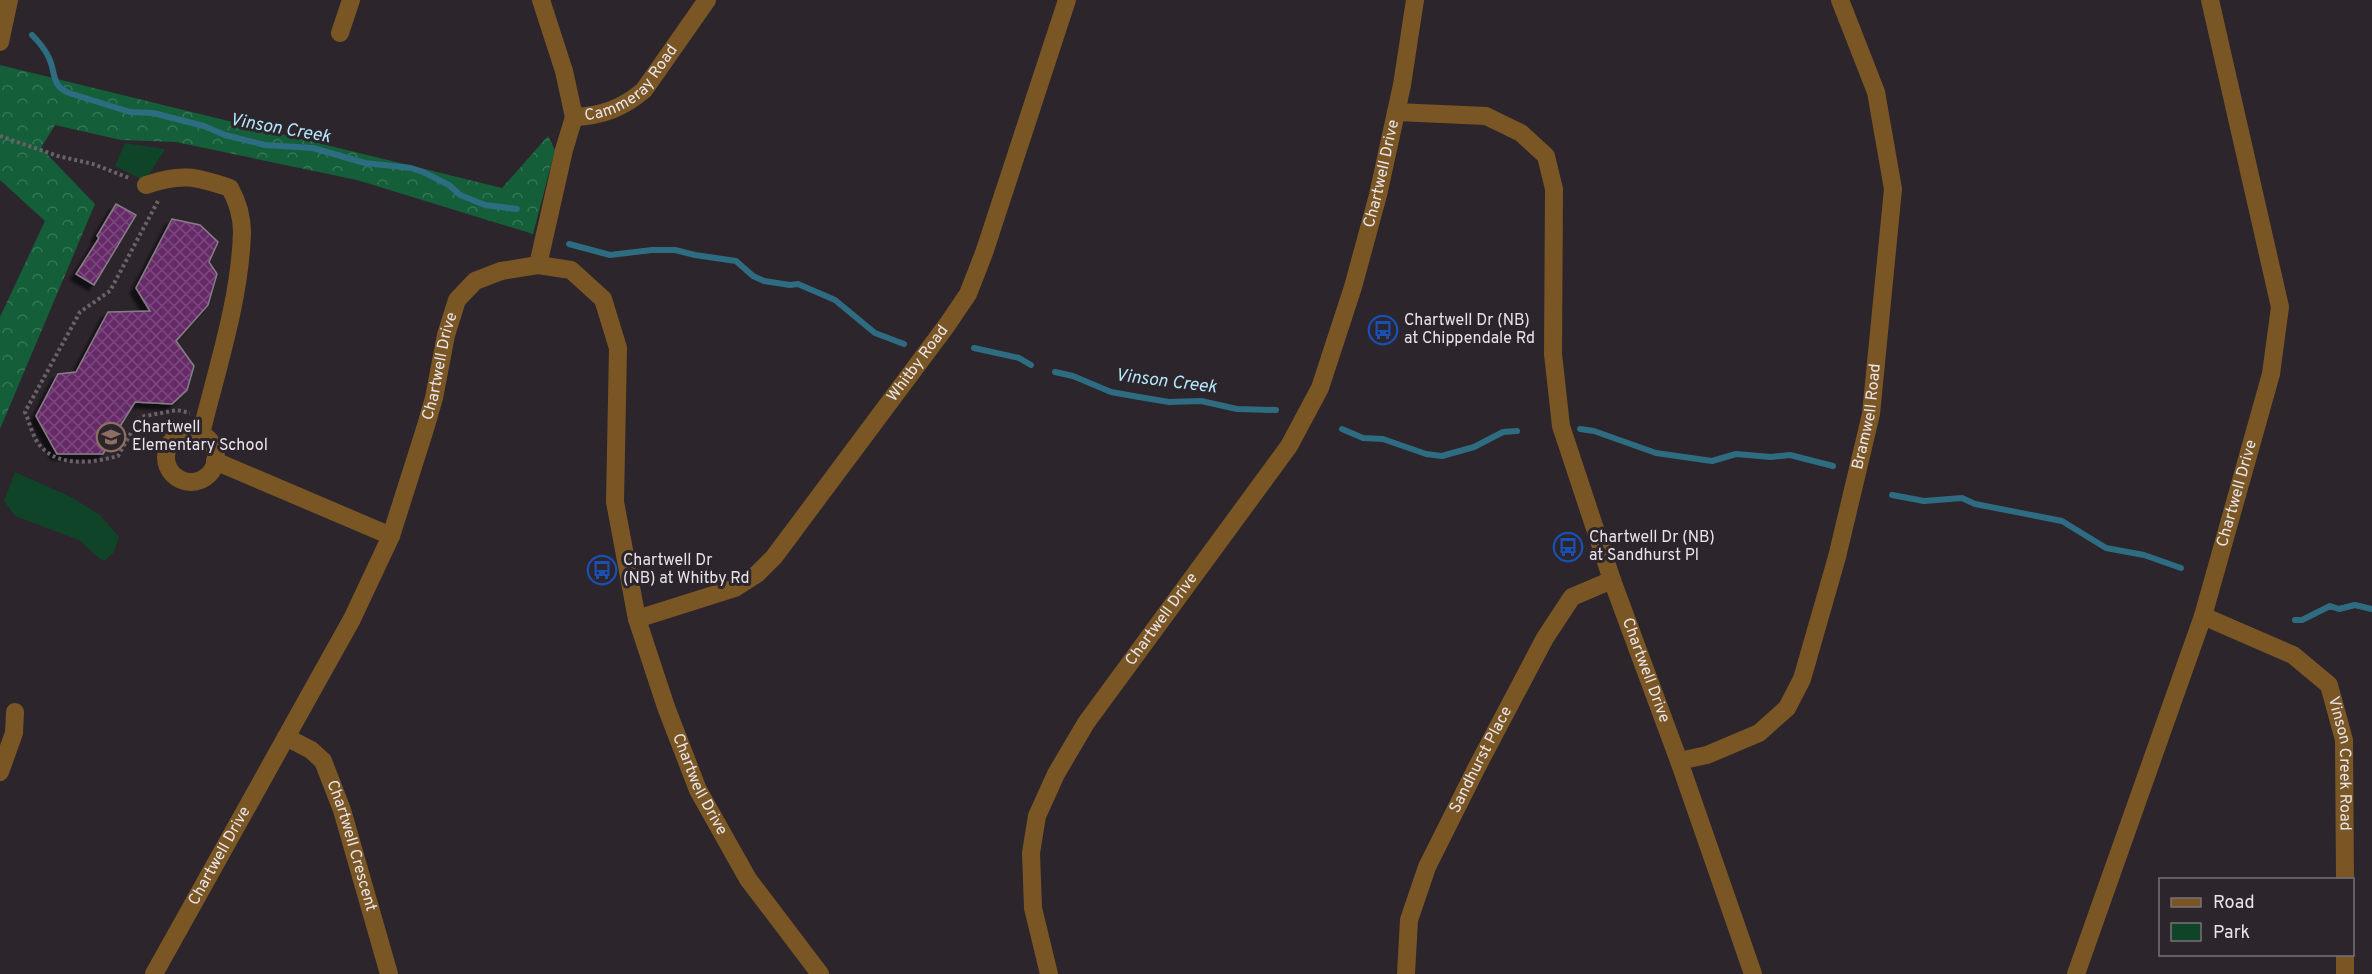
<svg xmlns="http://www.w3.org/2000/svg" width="2372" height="974" viewBox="0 0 2372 974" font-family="Overpass,sans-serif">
<defs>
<pattern id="forest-crowns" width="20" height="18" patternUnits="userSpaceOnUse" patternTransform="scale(1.5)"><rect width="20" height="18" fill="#145f39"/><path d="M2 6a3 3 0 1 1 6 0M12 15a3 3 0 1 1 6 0" fill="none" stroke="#367656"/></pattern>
<pattern id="building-cross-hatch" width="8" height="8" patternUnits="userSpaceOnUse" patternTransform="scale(1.5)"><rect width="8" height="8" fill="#662b69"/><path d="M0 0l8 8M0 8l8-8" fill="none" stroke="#7c4a7e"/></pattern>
<filter id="shadow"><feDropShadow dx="-5.5" dy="5.5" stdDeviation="1.5" flood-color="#0009"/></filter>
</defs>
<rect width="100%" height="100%" fill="#2c252c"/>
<path fill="url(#forest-crowns)" d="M0,65l502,123 46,-52 7,14 -22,84 -176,-54 -181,-38 -55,-2 -66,-15 -14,23 54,56 -95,225v-112l45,-96 -45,-41z"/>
<path fill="#0f4428" d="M125,143l40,6 -20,32 -30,-15z
M15,472l56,25 29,18 19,22 -5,15 -10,9 -5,-3 -20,-18 -64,-24 -11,-15z"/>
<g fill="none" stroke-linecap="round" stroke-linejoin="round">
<path stroke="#2e6c82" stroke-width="6" d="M32,35c7,7 13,14 17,23 7,15 2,28 20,35l61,19 23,1 51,13 21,9 40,10 48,3 52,15 46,5 12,4 26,13 11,10 25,10 32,4
M569,244l41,11 42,-5h23l20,5 41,6 17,15 11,5 26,4 8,-1 37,16 40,33 29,11
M974,348l45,10 12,7
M1055,372l18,4 38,16 28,5 30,5 32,-1 36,8 39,1
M1342,429l21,9 20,1 43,15 16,2 32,-9 29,-15 14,-1
M1580,429l14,2 62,22 56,8 24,-7 35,3 19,-2 43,11
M1892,495l32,6 38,-3 13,6 87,17 44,27 38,7 37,13
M2295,620h7l28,-14 9,3 16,-4 17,4"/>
</g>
<path fill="url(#building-cross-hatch)" stroke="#867e86" stroke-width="1.5" filter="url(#shadow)" d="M116,204l20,11 -42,70 -18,-11 23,-36 -2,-2z
M172,219l28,6 18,17 -9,20 8,12 -9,31 -32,36 18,25 -7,24 -15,14 -37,-2 -32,52h-46l-21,-38 22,-42 18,-2 32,-60 42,-1 -14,-23z"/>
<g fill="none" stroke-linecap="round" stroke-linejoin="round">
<path stroke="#696269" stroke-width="4" stroke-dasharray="3 3" stroke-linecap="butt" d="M0,136l58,20 35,8 36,14
M158,201l-48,90 -30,21 -55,100c4,9 7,22 13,31 18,25 54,20 80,13l22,-39 37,-7 13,3"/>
<g stroke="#7a5625" stroke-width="18">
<path d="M541,0l23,71 10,46"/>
<path d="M340,33l11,-33"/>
<path d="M0,42l9,-42"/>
<path id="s1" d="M1396,112l90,4 35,17 25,23 8,33 -1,165 8,72 51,154 67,181 74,213"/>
<path id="s2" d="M574,117c28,-1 49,-9 70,-27l63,-90"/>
<path d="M146,185c35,-12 49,-9 84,3 7,13 12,28 12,44 -2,68 -25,136 -41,202"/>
<path d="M538,265l26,-115 10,-33"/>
<circle cx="191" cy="457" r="25"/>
<path d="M215,461l176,75"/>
<path id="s3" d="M2203,616l90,39 36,30 15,55 1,140"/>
<path id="s4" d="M637,619l98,-31 22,-14 17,-17 173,-232 21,-31 16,-41 83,-253"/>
<path id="s5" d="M286,737l25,13 12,11 19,49 47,164"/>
<path id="s6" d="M1679,761l28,-6 52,-22 28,-25 15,-29 35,-122 34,-143 22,-225 -17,-97 -36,-92"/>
<path d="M0,772l14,-39 1,-21"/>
<path d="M2345,954v20"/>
<path id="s7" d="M154,974l198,-355 39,-83 34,-107 9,-31 12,-63 11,-35 18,-19 26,-10 37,-6 33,5 32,29 15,49 -3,154 22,117 29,88 32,83 50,89 72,95"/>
<path id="s8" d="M1049,974l-16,-66 -2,-55 6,-37 19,-42 30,-51 203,-277 31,-58 33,-101 25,-92 24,-110 13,-85"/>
<path id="s9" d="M1406,974l3,-54 18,-53 50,-100 68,-129 27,-41 40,-17"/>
<path id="s10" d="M2076,974l127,-358 68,-242 9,-67 -70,-307"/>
</g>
</g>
<defs>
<g id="bus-ring" transform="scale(1.5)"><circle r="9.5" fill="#2c252c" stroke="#1a4fb4" stroke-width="1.5"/><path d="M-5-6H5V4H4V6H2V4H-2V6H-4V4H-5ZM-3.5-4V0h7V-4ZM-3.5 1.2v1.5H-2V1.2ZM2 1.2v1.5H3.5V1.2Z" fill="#1a4fb4"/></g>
<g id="school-ring" transform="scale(1.5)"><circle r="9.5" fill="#2c252c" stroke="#8d6e63" stroke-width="1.5"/><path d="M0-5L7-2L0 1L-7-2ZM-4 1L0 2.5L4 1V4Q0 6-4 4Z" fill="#8d6e63"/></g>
</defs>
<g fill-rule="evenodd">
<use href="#bus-ring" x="1383" y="330"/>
<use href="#school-ring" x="111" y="437"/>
<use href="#bus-ring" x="1568" y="547"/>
<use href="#bus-ring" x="602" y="570"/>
</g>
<g text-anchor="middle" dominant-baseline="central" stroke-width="6" stroke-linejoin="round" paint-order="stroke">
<g font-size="16" fill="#e9e4e9" stroke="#2c252c">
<text stroke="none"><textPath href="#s2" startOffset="70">Cammeray Road</textPath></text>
<text stroke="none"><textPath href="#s8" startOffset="898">Chartwell Drive</textPath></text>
<text stroke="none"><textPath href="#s4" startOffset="394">Whitby Road</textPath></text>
<text stroke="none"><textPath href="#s7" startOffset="675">Chartwell Drive</textPath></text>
<text stroke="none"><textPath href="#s6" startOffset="426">Bramwell Road</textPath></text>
<text stroke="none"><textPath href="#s10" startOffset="507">Chartwell Drive</textPath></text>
<text stroke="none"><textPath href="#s8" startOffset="394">Chartwell Drive</textPath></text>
<text stroke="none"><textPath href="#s1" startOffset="693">Chartwell Drive</textPath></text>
<text stroke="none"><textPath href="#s9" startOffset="230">Sandhurst Place</textPath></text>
<text stroke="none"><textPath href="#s3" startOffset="225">Vinson Creek Road</textPath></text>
<text stroke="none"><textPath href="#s7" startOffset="1413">Chartwell Drive</textPath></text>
<text stroke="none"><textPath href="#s5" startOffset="134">Chartwell Crescent</textPath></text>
<text stroke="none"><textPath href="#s7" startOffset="135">Chartwell Drive</textPath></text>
</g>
<g font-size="16" fill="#e9e4e9" stroke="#2c252c" text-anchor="start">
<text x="1404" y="321">Chartwell Dr (NB)<tspan x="1404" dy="18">at Chippendale Rd</tspan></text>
<text x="132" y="428">Chartwell<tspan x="132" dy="18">Elementary School</tspan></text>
<text x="1589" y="538">Chartwell Dr (NB)<tspan x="1589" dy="18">at Sandhurst Pl</tspan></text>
<text x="623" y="561">Chartwell Dr<tspan x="623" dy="18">(NB) at Whitby Rd</tspan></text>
</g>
<g font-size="18" font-style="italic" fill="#b3e7fb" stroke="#2c252c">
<text transform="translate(280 129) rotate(10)">Vinson Creek</text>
<text transform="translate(1166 382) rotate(7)">Vinson Creek</text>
</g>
</g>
<rect x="2159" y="878" width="195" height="78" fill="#2c252c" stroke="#787178" stroke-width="1.5"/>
<rect x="2171" y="898" width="30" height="9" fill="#7a5625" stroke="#787178" stroke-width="1.5"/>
<text x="2213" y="908" font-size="18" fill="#e9e4e9">Road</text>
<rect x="2171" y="923" width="30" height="18" fill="#0f4428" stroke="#787178" stroke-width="1.5"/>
<text x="2213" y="938" font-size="18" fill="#e9e4e9">Park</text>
</svg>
